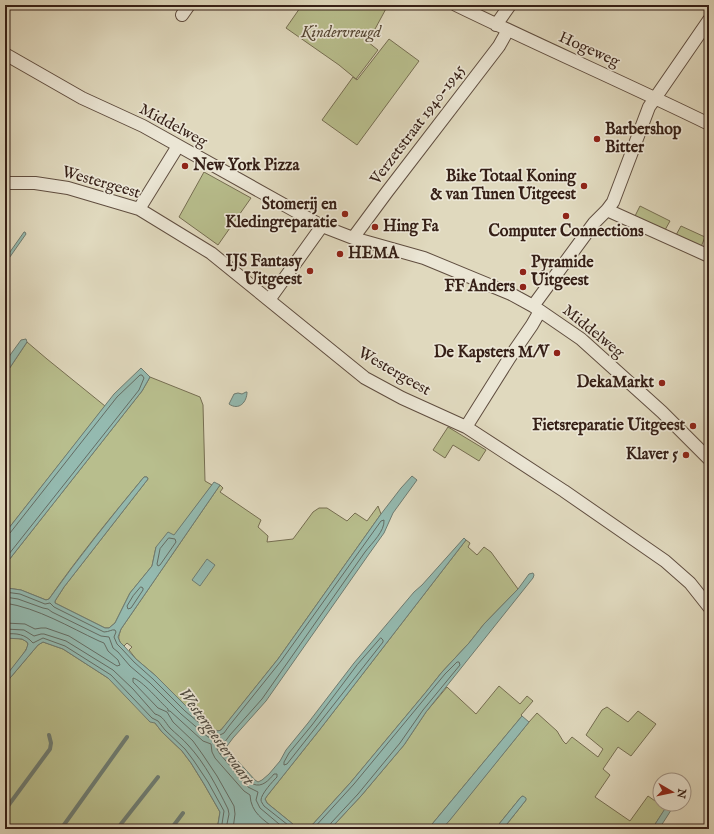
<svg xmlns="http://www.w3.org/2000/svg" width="714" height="834" viewBox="0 0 714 834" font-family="'IM FELL English',serif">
<rect width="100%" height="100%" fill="#e0d9be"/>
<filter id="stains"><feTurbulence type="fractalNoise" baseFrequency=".005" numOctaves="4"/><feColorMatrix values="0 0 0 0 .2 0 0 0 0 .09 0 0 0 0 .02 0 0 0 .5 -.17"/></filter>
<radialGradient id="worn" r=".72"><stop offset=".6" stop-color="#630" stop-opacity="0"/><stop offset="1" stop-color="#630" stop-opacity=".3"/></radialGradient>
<path fill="#b8be8d" stroke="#766e52" d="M302,5h86l-20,37 10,8 -22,29 -17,-14 -53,-37z
M389,39l30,22 -62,84 -35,-25 31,-43 4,3z
M204,172l47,26 -33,47 -39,-28z
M640,206l30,15 -5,9 -30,-14z
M681,226l24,11 -4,10 -25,-12z
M27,342l20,17 58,47 -100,127v-158z
M150,377l50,20 3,8 2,76 7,4 -38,51 -18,11 -4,19 -22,27 -15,30 -6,5h-4l-50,-25v-2l9,-14 84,-108 -1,-2h-3c-33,40 -66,80 -95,122l-3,1 -25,-10 -14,-2 -2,-1v-22l137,-174z
M448,427l38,23 -7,11 -26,-16 -8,13 -12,-8z
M220,485l3,3 -3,4 41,28 -3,7 10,9 -1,6 26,-3 20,-27 6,-4h8l20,13 8,-8 12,8 11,-15 3,8 -103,145 -52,65 -5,6 -3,1 -5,-2 -25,-21 -32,-32 -20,-17 -7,-9 3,-3 -5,-4 -3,3c-7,-6 -6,-8 -3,-17z
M466,540l4,3 -2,4 9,8 7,-8 7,5 27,37 -34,35 -15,19 -27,29 -16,20 -75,90 -38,42 -7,5h-7l-32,-26 -2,-4 2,-3 54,-68z
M5,638c5,0 23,-1 23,7 -1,6 -18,26 -23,32z
M43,642l20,7 45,29 47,45 7,9 20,19 9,12 13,21 16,28 -2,12 -2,5h-211v-145l33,-39z
M499,686l21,18 7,-8 6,5 -12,14 1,1 -94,113h-96l2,-4 27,-29 43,-51 22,-33 21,-25 29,27z
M607,707l21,15 10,-11 18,13 -25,32 -13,-9 -15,22 7,6 -15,22 35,24 18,-25 10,7 9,3 -15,23h-149l23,-29 -3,-4 -2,1 -26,32h-53l87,-107 8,-9 20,18 6,10 3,3 6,-7 26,20 5,-8 -17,-14 16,-25z"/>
<path fill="#94bab0" stroke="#6e7c72" d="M24,232h1l1,2 -21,30v-5z
M26,339l1,3 -22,33v-13l16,-22z
M141,368l9,9 -8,14 -137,174v-32l109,-139z
M246,392h1c0,10 -8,19 -18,12l5,-10 4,-1 4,1z
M412,476l5,4 -24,33 -9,20 -15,21 -103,147 -33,37 -6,8 -1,2 29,32 3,2 4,-2 7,-6 11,-13 6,-11 22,-27 46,-60 60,-71 8,-7 42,-47 2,2 -145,188 -54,68 -2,3 2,4 32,26h-83l2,-5 2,-12 -16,-28 -13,-21 -9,-12 -20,-19 -7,-9 -5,-1 -42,-44 -45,-29 -20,-7 -5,3 -33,39v-7l21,-27 2,-6 -1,-2 -5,-3 -17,-1v-51l2,1 14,2 25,10 3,-1c30,-42 62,-82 95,-122h3l1,2 -84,108 -9,14v2l50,25h4l6,-5 15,-30 22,-27 4,-19 12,-15 6,3 40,-53 6,3 -99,144 -3,8 2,5 4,4 12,13 20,17 32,32 25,21 5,2 3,-1 57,-71 103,-145 20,-26z
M207,559l8,6 -15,21 -8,-6z
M533,573l1,2 -1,3 -107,134 -22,33 -43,51 -27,29 -2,4h-26l7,-5 38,-42 75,-90 16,-20 27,-29 15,-19 34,-35 11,-15z
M522,716l7,6 -79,98 -8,9h-14z
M523,796l3,2v2l-23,29h-8l26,-32z
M668,804h7l-16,25h-7z"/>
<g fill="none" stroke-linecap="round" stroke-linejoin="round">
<path stroke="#646c63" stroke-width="1" d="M5,535h3l2,-2 107,-136 23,-22h2l2,3 -5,12 -134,169
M169,538l6,1 1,3 -16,23 -2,1 -1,-2 3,-15z
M141,587l2,1v2l-12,18 -3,1 -1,-3 6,-10z
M5,592l15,2 25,10 5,-1 4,4 50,25c5,0 8,-3 11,-2l1,2 -2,5 3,7 5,5 12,13 19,17 32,32 25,21 10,3 4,-2 5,-7 52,-65 100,-140 3,-1c1,11 -12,23 -19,32l-103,147 -32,36 -6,8 -2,5 1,3 30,33c9,4 16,-4 21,-10h3v3c-4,4 -16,17 -16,23 0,2 2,4 3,6l29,23
M5,597l13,2 25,9 5,1 4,3 49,24 8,1 4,11 5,4 12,14 20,17 31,31 27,23 10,3 -1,9 3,5 28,33 10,5 -2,8 4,8 25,21
M5,603c33,5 64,24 94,38l5,2 4,8 10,9 2,5 -3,1 -48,-30 -23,-8h-5l-6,1 -10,-5 -20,-1
M5,629l19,1 10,6 7,-2h3l22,7 47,29 20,19 22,25c8,2 10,8 15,14 6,6 13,11 18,17 17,18 29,42 40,64l1,5 -3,15
M5,634c12,-1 20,0 28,9l10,-5 22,8 46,29 41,43 6,3 7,9 20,19 9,12 14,21 16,29 -2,13 -1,5
M381,638l2,2v2l-96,122 -3,1v-3l5,-9 23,-28 45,-60z
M233,829l2,-15 -1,-8 -17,-30 -14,-21 -10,-14 -20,-19 -6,-10 -9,-4 -25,-26v-4c9,2 27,24 35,31v2h2l33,30 8,3 1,8 3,6 29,33 6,4c1,18 13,24 25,34
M313,829l41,-45 91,-110 12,-12h2l1,3 -37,45 -23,33 -42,51 -27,29 -2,6"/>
<path stroke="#6e7c72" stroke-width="4" d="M5,810l45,-61 1,-6 -2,-8
M61,829l66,-92
M117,829l41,-52
M171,829l12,-16"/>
<g stroke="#604e40" stroke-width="14">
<path id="street" d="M456,5c84,41 169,78 253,119
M182,15l7,-10
M496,25l14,-20
M5,54l77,44 61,28 179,100 31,12 71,20 87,36 22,12 48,33 81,73 47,47
M5,183h30l33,5 71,21 72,44 154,125 37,20 64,29 98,64 101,70 25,22 19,24
M139,209l39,-63
M607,210l102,46
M353,238l34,-46 112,-146 9,-16
M269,300l53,-74
M533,306l61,-83 13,-13 6,-8 36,-95 60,-87
M466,427l44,-70 22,-32 8,-14"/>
</g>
<use href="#street" stroke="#ebe6d5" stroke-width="12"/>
</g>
<g fill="#8f2418" stroke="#ebe6d5" stroke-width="1.5">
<circle cx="597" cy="139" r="4"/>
<circle cx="185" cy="166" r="4"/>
<circle cx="584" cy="186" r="4"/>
<circle cx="345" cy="214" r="4"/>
<circle cx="566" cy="216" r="4"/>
<circle cx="375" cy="227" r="4"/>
<circle cx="340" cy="254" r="4"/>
<circle cx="310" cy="271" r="4"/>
<circle cx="523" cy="272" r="4"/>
<circle cx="523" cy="287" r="4"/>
<circle cx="557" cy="353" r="4"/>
<circle cx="662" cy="383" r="4"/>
<circle cx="693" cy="426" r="4"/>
<circle cx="686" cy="455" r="4"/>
</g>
<g text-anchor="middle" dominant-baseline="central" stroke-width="3.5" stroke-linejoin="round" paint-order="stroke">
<g font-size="16" font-style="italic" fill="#564734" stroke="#ebe6d5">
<text x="341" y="33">Kindervreugd</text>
</g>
<g font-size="16" fill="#351f16" stroke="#ebe6d5">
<text transform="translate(589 50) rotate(24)">Hogeweg</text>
<text transform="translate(418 125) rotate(-53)">Verzetstraat 1940-1945</text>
<text transform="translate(173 126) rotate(28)">Middelweg</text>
<text transform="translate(101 183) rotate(16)">Westergeest</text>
<text transform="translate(593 332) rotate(39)">Middelweg</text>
<text transform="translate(394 372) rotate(30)">Westergeest</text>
</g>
<g font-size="16" font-weight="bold" fill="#351f16" stroke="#ebe6d5" text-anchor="end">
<text x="605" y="130" text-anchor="start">Barbershop<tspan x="605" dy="18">Bitter</tspan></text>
<text x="193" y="166" text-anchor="start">New York Pizza</text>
<text x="576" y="177">Bike Totaal Koning<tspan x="576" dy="18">&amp; van Tunen Uitgeest</tspan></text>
<text x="337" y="205">Stomerij en<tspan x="337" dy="18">Kledingreparatie</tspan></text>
<text x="383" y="227" text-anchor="start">Hing Fa</text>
<text x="566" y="232" text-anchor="middle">Computer Connections</text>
<text x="348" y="254" text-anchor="start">HEMA</text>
<text x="302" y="262">IJS Fantasy<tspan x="302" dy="18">Uitgeest</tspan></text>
<text x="531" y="263" text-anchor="start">Pyramide<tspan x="531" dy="18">Uitgeest</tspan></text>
<text x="515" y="287">FF Anders</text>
<text x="549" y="353">De Kapsters M/V</text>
<text x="654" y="383">DekaMarkt</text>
<text x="685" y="426">Fietsreparatie Uitgeest</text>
<text x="678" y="455">Klaver 5</text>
</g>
<g font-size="17" font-style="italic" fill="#524e44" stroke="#ebe6d5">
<text transform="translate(216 737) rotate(54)">Westergeestervaart</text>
</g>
</g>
<rect width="714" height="834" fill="none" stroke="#e0d9be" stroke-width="20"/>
<rect x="6" y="6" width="702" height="822" fill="none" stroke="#351f16" stroke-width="2"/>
<rect x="10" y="10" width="694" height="814" fill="none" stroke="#351f16"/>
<g transform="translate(672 792) rotate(99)"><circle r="19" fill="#ebe6d5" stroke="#a29689"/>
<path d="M0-3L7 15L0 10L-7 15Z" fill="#8f2418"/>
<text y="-6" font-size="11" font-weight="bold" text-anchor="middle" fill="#351f16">N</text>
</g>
<rect width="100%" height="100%" filter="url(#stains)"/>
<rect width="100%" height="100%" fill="url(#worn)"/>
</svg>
